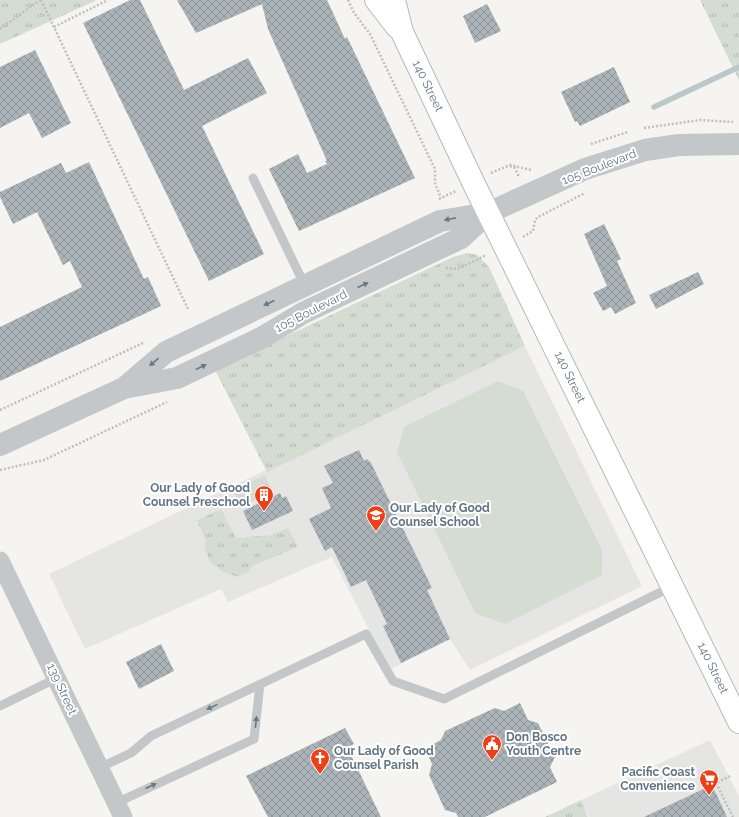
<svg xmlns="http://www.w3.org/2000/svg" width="739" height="817" viewBox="0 0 739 817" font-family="Raleway,sans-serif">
<defs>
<pattern id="grass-tufts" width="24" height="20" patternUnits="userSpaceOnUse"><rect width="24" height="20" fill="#d5dcd1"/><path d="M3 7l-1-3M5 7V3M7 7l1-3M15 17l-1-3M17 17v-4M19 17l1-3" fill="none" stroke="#b0b7af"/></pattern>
<pattern id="building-cross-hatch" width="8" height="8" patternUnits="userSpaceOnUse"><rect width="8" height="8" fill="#aab3b8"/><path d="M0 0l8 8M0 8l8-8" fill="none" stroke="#8e969b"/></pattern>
</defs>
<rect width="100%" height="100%" fill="#f5f4f0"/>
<path fill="#e5e6e3" d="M525,346l117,240 -172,84 -20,-31 -61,31 -57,-113 -104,45 -7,-13 -136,60 -36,-75z
M710,740l29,56v21h-150l-8,-17z"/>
<path fill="url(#grass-tufts)" d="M0,0h97l-97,44z
M700,0h39v80z
M467,253l10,2 12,12 36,79 -258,126 -52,-102 238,-113z
M265,475l7,17 -30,14 -9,-16z
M221,509l15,29 35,-3 17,-7 10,19 -48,20v4l-12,6 -15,-5 -13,-10 -6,-15 2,-6 -9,-21z
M581,800l7,17h-43z"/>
<path fill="#d5dcd1" d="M498,381l25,10 79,159v25l-97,49 -30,-11 -78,-161 7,-25z"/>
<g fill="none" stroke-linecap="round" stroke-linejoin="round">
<path stroke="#bac7cb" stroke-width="5.5" d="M654,107l85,-40"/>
</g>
<path fill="url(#building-cross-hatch)" d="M130,0h10l44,90 64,-32 19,35 -65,33 62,128 -55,27 -126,-258z
M177,0h150l18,39 2,-2 68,141 -116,53 -30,-62 29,-15 9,19 20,-9 -2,-3h2l-59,-132 -6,-25 -66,29z
M487,4l14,27 -26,12 -12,-27z
M35,50l36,73 -29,15 -13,-25 -29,15v-61z
M614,67l16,35 -50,24 -3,-5 -2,1 -14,-30z
M89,162l55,117 4,-2 13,29 -161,75v-54l82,-40 -12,-26 -7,4 -26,-53 -24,12 -13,-27v-5l61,-29 5,10z
M604,224l17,35 -4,2 19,42 -21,11 -4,-7 -8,4 -10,-18 14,-7 -23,-52z
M698,272l6,12 -48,25 -7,-14z
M359,450l5,11 3,-2 4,4 61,125 -5,2 23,49 -49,24 -18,-37 4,-2 -21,-44 -15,7 -19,-40 -7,4 -16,-32 22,-11 -9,-20 11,-5 -9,-17z
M280,493l2,5 4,-2 7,15 -41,19 -9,-19z
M161,644l13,27 -35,18 -13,-27z
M520,703l8,17 10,3 17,34 -5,10 7,15 -72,35h-27l-2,-4 -11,-3 -16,-35 3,-11 -7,-16 16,-8 4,-9 50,-23 9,3z
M345,728l9,16 -7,3 34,70h-113l-22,-41z
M712,785l15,32h-83z"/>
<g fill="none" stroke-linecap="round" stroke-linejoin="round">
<g stroke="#b3b9bd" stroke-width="24">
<path id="secondary" d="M376,0l21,27
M394,0l8,32 71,150 266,540"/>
</g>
<path stroke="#bdbfc1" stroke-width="2.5" stroke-dasharray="2 2" stroke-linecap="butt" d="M41,0l147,309
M348,0l6,13 16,21 65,135v14l6,15
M54,27l54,-27
M0,29l40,-29
M644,128l56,-8 33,2
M591,144l37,-12
M510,166l5,2 4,9
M491,173l19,-8 21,5
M439,199l17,-8
M523,237l10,-6 2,-11 3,-3 47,-24
M446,268l12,1 28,-14
M0,410l143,-67
M0,470l44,-10 123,-58
M730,776l-14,7 17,34"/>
<path stroke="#c3c7ca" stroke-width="9" d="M253,178l52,108
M0,706l57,-28
M99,768l32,-15 20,-17 215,-102 27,47 51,18 229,-113
M116,803l138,-64 6,-55"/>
<path stroke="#c3c7ca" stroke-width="19" d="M0,561l123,256"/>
<path stroke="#c3c7ca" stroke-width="22" d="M124,388l42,-36 274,-131 48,-8 97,-44 60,-19 34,-5 60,-1
M0,445l124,-57 53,-10 21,-10 65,-31 40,-24 158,-75 27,-25"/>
<use href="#secondary" stroke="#fff" stroke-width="22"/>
</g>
<defs><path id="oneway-solid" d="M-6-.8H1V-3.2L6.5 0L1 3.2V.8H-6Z"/></defs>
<g fill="#667987">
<use href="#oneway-solid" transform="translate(450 219) rotate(169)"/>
<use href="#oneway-solid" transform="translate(363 285) rotate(-25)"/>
<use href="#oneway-solid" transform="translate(269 303) rotate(155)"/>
<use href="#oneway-solid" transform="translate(154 362) rotate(140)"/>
<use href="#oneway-solid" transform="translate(201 367) rotate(-26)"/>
<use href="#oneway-solid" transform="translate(212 707) rotate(154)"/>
<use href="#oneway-solid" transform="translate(256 722) rotate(-84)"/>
<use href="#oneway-solid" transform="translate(151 786) rotate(-25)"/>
</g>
<defs>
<g id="building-pin" transform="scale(1)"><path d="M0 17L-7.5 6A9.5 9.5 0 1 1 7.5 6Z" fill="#ee3f16" stroke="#fff"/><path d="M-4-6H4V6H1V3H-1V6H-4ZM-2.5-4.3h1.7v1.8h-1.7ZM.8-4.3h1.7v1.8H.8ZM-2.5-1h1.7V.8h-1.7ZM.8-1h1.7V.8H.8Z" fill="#fff"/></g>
<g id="school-pin" transform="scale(1)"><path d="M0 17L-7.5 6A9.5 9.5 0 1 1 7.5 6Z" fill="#ee3f16" stroke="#fff"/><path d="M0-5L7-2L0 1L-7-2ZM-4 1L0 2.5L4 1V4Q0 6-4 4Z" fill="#fff"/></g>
<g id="civic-pin" transform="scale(1)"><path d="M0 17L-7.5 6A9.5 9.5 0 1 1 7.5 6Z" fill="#ee3f16" stroke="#fff"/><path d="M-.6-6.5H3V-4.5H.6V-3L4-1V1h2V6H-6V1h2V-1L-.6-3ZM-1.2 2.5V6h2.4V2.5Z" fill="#fff"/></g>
<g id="church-pin" transform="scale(1)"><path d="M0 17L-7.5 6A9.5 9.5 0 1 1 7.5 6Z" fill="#ee3f16" stroke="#fff"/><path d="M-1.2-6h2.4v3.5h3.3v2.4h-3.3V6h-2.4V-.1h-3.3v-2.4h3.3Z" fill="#fff"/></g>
<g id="supermarket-pin" transform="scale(1)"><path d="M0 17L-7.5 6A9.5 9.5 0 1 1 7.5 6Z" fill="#ee3f16" stroke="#fff"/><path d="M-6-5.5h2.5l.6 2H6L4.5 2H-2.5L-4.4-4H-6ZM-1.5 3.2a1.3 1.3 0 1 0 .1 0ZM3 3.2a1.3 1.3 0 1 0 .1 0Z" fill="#fff"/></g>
</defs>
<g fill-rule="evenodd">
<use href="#building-pin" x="264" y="495"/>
<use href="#school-pin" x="376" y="515"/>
<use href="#civic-pin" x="492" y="744"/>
<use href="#church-pin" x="320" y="758"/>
<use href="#supermarket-pin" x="709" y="779"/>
</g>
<g text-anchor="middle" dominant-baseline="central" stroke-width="4" stroke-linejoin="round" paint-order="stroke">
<g font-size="12" fill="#617583" stroke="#fff">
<text transform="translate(428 86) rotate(64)">140 Street</text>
<text transform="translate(599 167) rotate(-21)">105 Boulevard</text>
<text transform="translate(311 311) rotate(-27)">105 Boulevard</text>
<text transform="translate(570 377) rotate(64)">140 Street</text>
<text transform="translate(713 668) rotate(64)">140 Street</text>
<text transform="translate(62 689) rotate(65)">139 Street</text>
</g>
<g font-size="12" font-weight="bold" fill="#617583" stroke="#fff" text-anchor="start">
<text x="250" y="488" text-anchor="end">Our Lady of Good<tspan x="250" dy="14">Counsel Preschool</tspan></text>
<text x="390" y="508">Our Lady of Good<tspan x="390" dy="14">Counsel School</tspan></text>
<text x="506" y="737">Don Bosco<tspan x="506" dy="14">Youth Centre</tspan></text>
<text x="334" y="751">Our Lady of Good<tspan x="334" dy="14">Counsel Parish</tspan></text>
<text x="695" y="772" text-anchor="end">Pacific Coast<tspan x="695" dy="14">Convenience</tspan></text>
</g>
</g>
</svg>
